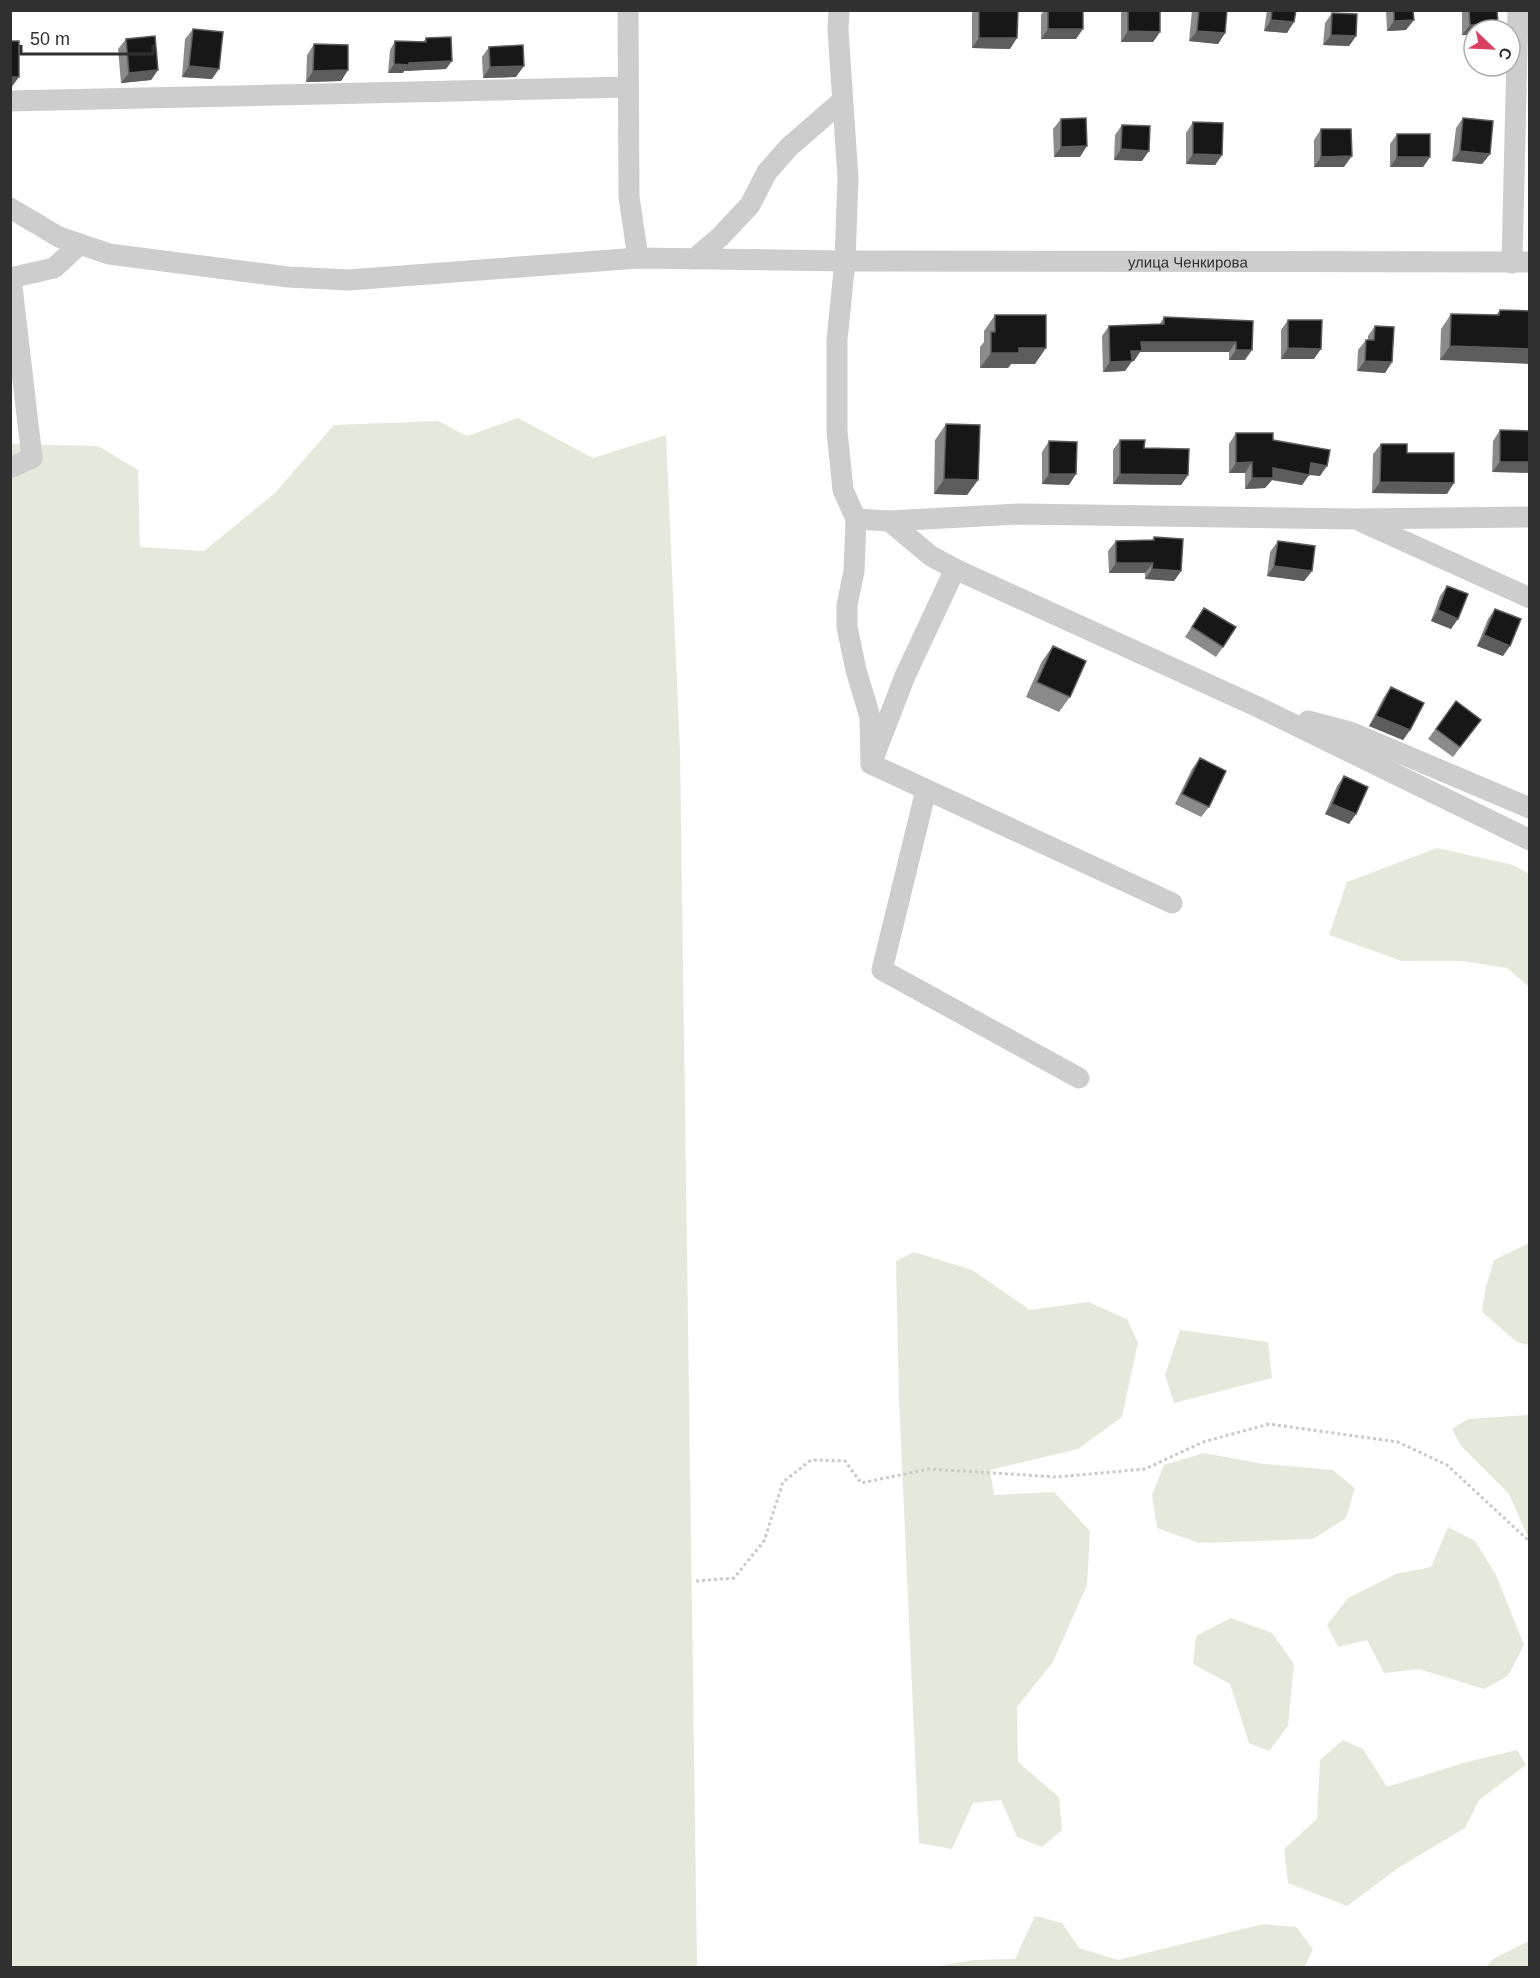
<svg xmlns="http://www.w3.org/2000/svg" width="1540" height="1978" viewBox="0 0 1540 1978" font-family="Helvetica,sans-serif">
<rect width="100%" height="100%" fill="#fff"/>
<path fill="#e5e9dc" d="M518,418l75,40 73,-23 14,315 17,1217 -686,1v-1524l87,2 40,24 2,77 64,4 71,-58 59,-68 104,-4 29,15z
M1437,848l76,17 16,9v113l-22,-19 -45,-7h-60l-73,-26 18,-53z
M1529,1243v102l-12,-3 -35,-30 3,-22 9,-30z
M914,1252l58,18 58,40 58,-8 39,17 11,24 -16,74 -44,32 -88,21 4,25 60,-3 36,39 -3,54 -34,77 -36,45 1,55 41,35 3,33 -20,17 -25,-10 -16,-37 -28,3 -21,46 -33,-6 -20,-444 -3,-138z
M1180,1330l88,12 4,36 -98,25 -9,-28z
M1529,1415h1l-1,124 -20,-45 -48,-48 -9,-17 16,-10z
M1204,1453l59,11 70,6 22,18 -9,30 -33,21 -114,4 -42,-15 -5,-33 12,-30z
M1448,1527l27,14 21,34 28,70 -16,31 -24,13 -65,-20 -35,4 -17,-33 -29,7 -11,-22 21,-27 48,-24 35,-7z
M1231,1618l41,15 22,31 -6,62 -19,25 -20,-8 -19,-59 -37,-20 3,-28z
M1343,1740l20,9 24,38 76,-24 54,-13 9,15 -47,35 -14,28 -67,40 -51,38 -59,-23 -4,-34 33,-30 3,-59z
M1035,1916l27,7 17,25 39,12 145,-36 33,3 17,22 -9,19 -369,-1 38,-7 42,-1z
M1529,1941v26h-43l7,-8z"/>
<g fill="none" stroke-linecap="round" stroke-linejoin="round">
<path stroke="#cacaca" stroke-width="3" stroke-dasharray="3 3" stroke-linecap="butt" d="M696,1581l38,-3 30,-37 19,-59 28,-22 34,1 16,22 68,-14 128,8 88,-8 58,-27 66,-18 129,18 49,23 83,77"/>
<g stroke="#cdcdcd" stroke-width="21">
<path d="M628,10l1,187 9,61"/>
<path d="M839,10l-1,20 10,148 -3,83 -8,79v91l6,59 13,29 -2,52 -7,34v22l9,43 14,47 1,47"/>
<path d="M10,101l618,-14"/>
<path id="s1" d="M10,208l49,29 50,17 179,23 61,3 289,-22 207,3 685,1"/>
<path d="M694,259l26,-22 30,-32 17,-33 22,-25 53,-46"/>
<path d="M1512,263l6,-253"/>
<path d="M10,278l44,-10 26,-24"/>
<path d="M10,468l22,-10 -21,-180"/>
<path d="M856,519l33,2 131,-7 336,5 174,-2"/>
<path d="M889,521l42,35 24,13 303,138 272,133"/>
<path d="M1362,522l168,76"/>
<path d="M955,569l-50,107 -34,88 301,139"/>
<path d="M1308,721l42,11 180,76"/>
<path d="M926,790l-44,180 197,108"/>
</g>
</g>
<path fill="#8b8b8b" d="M974,10h44l-8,39 -38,-1v-35z
M1044,10h39l-7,29h-35v-24z
M1122,10h38v22l-7,10h-32v-29z
M1192,10h35l-2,23 -7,11 -29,-3z
M1267,10h29l-9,23 -23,-2z
M1386,10h27l-7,20 -19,1z
M1462,10h35l-23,20v5h-12z
M1332,13l24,23 -7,10 -26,-1 2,-22z
M193,29l19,50 -30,-2 3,-38z
M426,38l20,31 -42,2 -1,2h-15l2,-23 5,-9 28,1z
M126,39l32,31 -7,10 -30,3 -3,-34z
M314,44l34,26 -7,11 -35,1 1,-27z
M489,47l27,30 -33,1 -1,-21z
M1463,118l27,36 -8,10 -30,-3 4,-33z
M1061,119l19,38h-26l-1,-28z
M1193,122l29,33 -7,10 -29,-1v-31z
M1122,125l20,36 -28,-1 1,-25z
M1321,129l23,38h-30v-27z
M1397,134l33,23 -7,10h-33v-23z
M1500,310l30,1 -90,49 1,-31 10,-15 45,1z
M995,315l40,49h-24l-3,4h-28v-21l4,-5v-11z
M1164,317l89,4 -8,39h-16v-8h-89l-6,9h-2l-7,10 -22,1 -1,-36 7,-10 50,-1z
M1288,320l26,39h-33v-29z
M1375,326l17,36 -7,11 -28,-2 1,-21 8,-10h2v-4z
M946,424l32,56 -11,15 -33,-1 1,-54z
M1500,430l30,1 -38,41 1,-31z
M1236,433l37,7 47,36 -11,-1 -7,10 -30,-5 -7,8 -20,1v-16h-16v-29z
M1120,440l24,8 44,27 -7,10 -68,-1v-34z
M1049,441l20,44 -27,-1v-32z
M1381,444l26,9 40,41 -75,-1 1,-39z
M1154,537l27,34 -7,10 -29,-2v-6h-36l-1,-22 8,-10 36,-1z
M1278,541l34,30 -8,10 -37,-5 3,-24z
M1447,586l4,43 -20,-8 9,-25z
M1204,608l19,39 -7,10 -31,-20z
M1495,609l8,47 -26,-10 11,-27z
M1053,646l17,51 -11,15 -33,-15 16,-36z
M1391,687l19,43 -7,10 -34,-14 15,-29z
M1456,701l25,19 -28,37 -25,-18z
M1200,758l9,49 -8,10 -26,-13 17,-35z
M1344,776l5,48 -24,-10 12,-28z"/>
<path fill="#5d5d5d" d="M1271,20l23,2 -7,11 -23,-2z
M1414,20l-8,10 -19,1 7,-10z
M1498,24l-5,6h-19v5h-12l8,-10z
M1048,29h35l-7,10h-35z
M1128,31l32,1 -7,10h-32z
M1197,31l28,2 -7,11 -29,-3z
M1331,35l25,1 -7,10 -26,-1z
M979,38h38l-7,11 -38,-1z
M452,61l-6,8 -42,2 -1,2h-15l6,-9z
M189,66l30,3 -7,10 -30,-2z
M524,66l-8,11 -33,1 7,-11z
M158,70l-7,10 -30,3 8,-10z
M348,70l-7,11 -35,1 7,-11z
M10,77h9l-8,11h-1z
M1087,146l-7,11h-26l7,-10z
M1121,149l28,2 -7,10 -28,-1z
M1460,151l30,3 -8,10 -30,-3z
M1193,154l29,1 -7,10 -29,-1z
M1352,156l-8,11h-30l7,-10z
M1397,157h33l-7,10h-33z
M1141,342h95l-7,10h-89l-6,9h-2l-7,10 -22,1 7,-10 21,-11z
M1450,346l80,3v15l-90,-4z
M1019,348h27l-11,16h-24l-3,4h-28l11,-15z
M1288,348l33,1 -7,10h-33z
M1236,350h16l-7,10h-16z
M1365,361l27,1 -7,11 -28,-2z
M1252,462l-7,11h-16l7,-10z
M1500,462h30v11l-38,-1z
M1311,463l16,3 -7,10 -16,-2z
M1273,468l36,7 -7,10 -30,-5 -7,8 -20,1 7,-11z
M1049,474h27l-7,11 -27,-1z
M1120,474l68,1 -7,10 -68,-1z
M944,479l34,1 -11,15 -33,-1z
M1380,482l74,1 -7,11 -75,-1z
M1116,563h37l-8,10h-36z
M1274,566l38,5 -8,10 -37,-5z
M1152,569l29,2 -7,10 -29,-2z
M1438,610l20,9 -7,10 -20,-8z
M1484,635l26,11 -7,10 -26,-10z
M1376,716l34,14 -7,10 -34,-14z
M1332,804l24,10 -7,10 -24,-10z"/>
<path fill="#171717" stroke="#5d5d5d" stroke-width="1.5" d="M979,10h39l-1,28h-38z
M1048,10h35v19h-35z
M1128,10h32v22l-32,-1z
M1199,10h28l-2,23 -28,-2z
M1272,10h24l-2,12 -23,-2z
M1394,10h19l1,10 -20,1z
M1469,10h28l1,14 -28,1z
M1332,13l25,1 -1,22 -25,-1z
M193,29l30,3 -4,37 -30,-3z
M155,36l3,34 -29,3 -3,-34z
M451,37l1,24 -43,2v2l-15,-1 1,-23 31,1v-4z
M10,41h9v36h-9z
M314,44l34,1v25l-35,1z
M523,45l1,21 -34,1 -1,-20z
M1086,118l1,28 -26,1v-28z
M1463,118l30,3 -3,33 -30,-3z
M1193,122l30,1 -1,32 -29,-1z
M1122,125l28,1 -1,25 -28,-2z
M1321,129h30l1,27 -31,1z
M1397,134h33v23h-33z
M1500,310l30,1v38l-80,-3 1,-32 48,1z
M995,315h51v33h-27v5h-28v-21h4z
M1164,317l89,4 -1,29h-16v-8h-95l1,9h-11l1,10 -22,1 -1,-36 55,-2z
M1288,320h34l-1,29 -33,-1z
M1375,326l19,1 -2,35 -27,-1 1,-21h8z
M946,424l34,1 -2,55 -34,-1z
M1500,430l30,1v31h-30z
M1236,433h37v7l57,10 -3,16 -16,-3 -2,12 -36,-7v10h-21v-16l-16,1z
M1120,440h25l-1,8 45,1 -1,26 -68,-1z
M1049,441l28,1 -1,32h-27z
M1381,444h26v9h47v30l-74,-1z
M1154,537l29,2 -2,32 -29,-2 1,-6h-37v-22l38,-1z
M1278,541l37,5 -3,25 -38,-5z
M1447,586l21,8 -10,25 -20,-9z
M1204,608l32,19 -13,20 -31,-20z
M1495,609l26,10 -11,27 -26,-11z
M1053,646l33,15 -16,36 -33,-15z
M1391,687l33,16 -14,27 -34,-14z
M1456,701l25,19 -21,27 -24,-18z
M1200,758l26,13 -17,36 -27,-13z
M1344,776l24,11 -12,27 -24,-10z"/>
<g text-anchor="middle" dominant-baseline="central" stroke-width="6" stroke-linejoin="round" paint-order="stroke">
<g font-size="15" fill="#303030" stroke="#fff">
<text stroke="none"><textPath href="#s1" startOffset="1191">улица Ченкирова</textPath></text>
</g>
</g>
<rect width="1540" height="1978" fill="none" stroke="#303030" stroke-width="24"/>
<g transform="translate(1492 48) rotate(113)"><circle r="28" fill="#ffffff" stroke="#acacac" stroke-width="1.5"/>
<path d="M0-4.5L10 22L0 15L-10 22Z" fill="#d94163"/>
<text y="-9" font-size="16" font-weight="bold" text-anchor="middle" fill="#303030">С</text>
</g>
<path d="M21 45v9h132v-9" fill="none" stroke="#303030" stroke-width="3"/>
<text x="30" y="45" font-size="18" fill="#303030" stroke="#ffffff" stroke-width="4.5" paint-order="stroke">50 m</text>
</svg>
